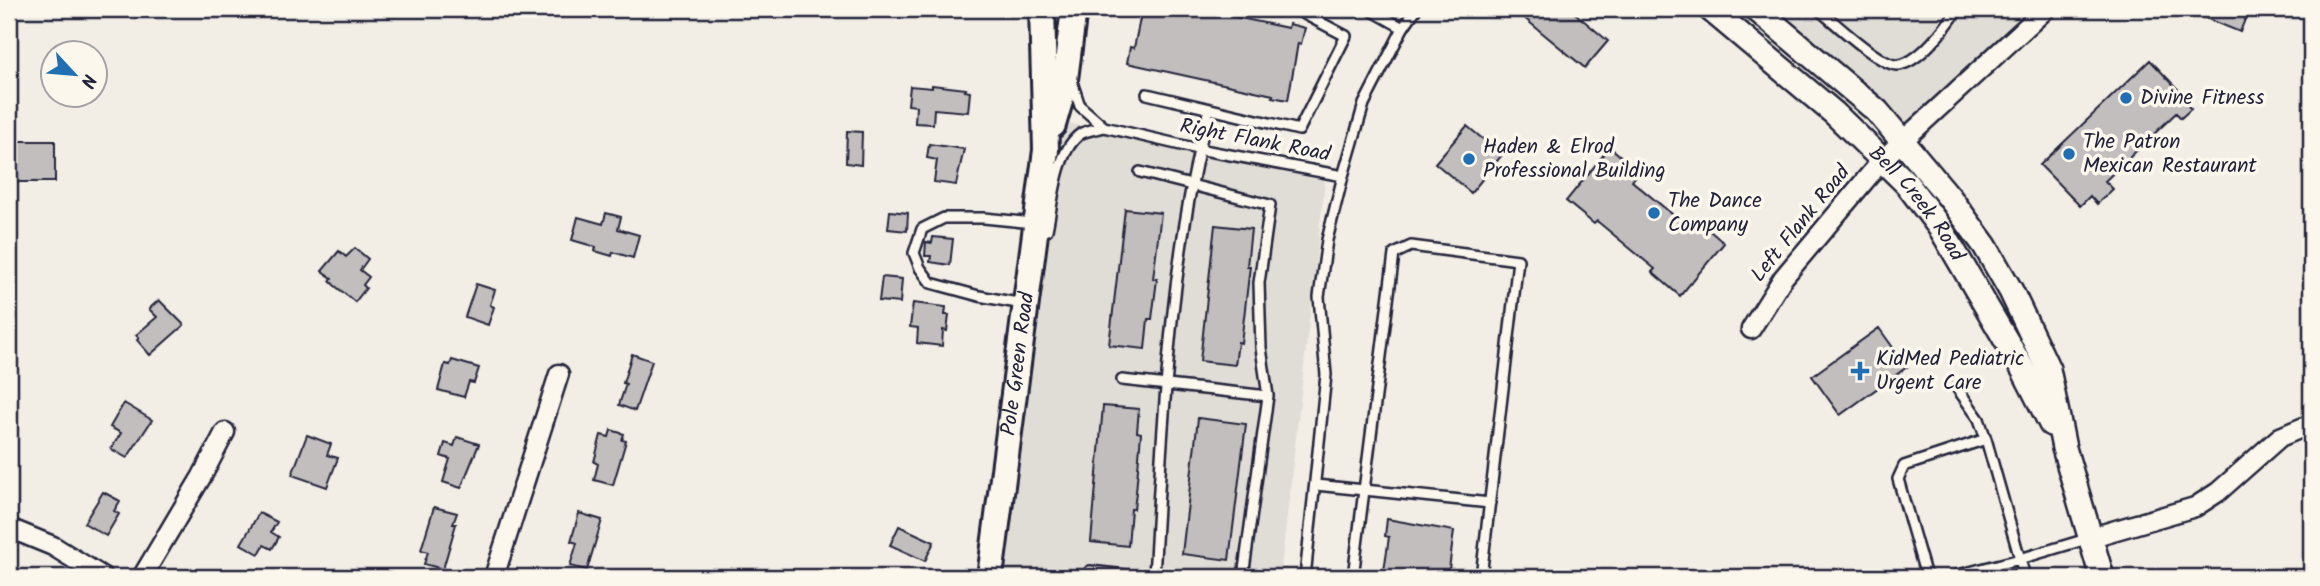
<svg xmlns="http://www.w3.org/2000/svg" width="2320" height="586" viewBox="0 0 2320 586" font-family="Kalam,sans-serif">
<rect width="100%" height="100%" fill="#f2eee5"/>
<filter id="ink" filterUnits="userSpaceOnUse"><feTurbulence type="fractalNoise" baseFrequency=".0143" numOctaves="2"/><feDisplacementMap in="SourceGraphic" scale="14" xChannelSelector="R" yChannelSelector="G"/><feConvolveMatrix kernelMatrix="1 2 1 2 8 2 1 2 1" color-interpolation-filters="sRGB"/></filter>
<g filter="url(#ink)">
<path fill="#e0dcd6" d="M1756,9h290l-144,130z
M1054,120l271,61 -45,396h-274z"/>
<path fill="#c2bebe" stroke="#22223b" stroke-width="2" d="M1142,9h95l-2,8 53,11 1,-4 16,4 -4,16 -3,-1 -10,57 -16,-3 1,-2 -146,-32 3,-16 4,1z
M1531,9h39l38,32 -23,27 -62,-51z
M2183,9h66l-9,23z
M2150,60l39,41 -3,3 5,5 -10,9 -5,-5 -71,68 8,8 -16,15 -7,-8 -10,10 -40,-41z
M932,85l34,4 -1,2 5,1 -2,20 -34,-3 -1,15 -18,-1 1,-17 -8,-1 2,-19 22,2z
M1467,126l35,29 -31,38 -36,-30z
M847,131l15,1 -1,33 -15,-2z
M16,141h39v41h-40z
M929,144l35,5 -8,36 -22,-3 3,-22 -10,-2z
M1610,147l29,25 -7,9 57,47 7,-9 28,24 -44,53 -28,-24 3,-3 -58,-48 -3,3 -28,-23z
M1125,209l36,4 -8,66h4l-5,40h-4l-3,30 -36,-4z
M890,211l18,2 -1,18 -19,-2z
M606,213l15,4 -3,12 21,6 -6,23 -20,-6 -1,4 -17,-5 1,-4 -24,-7 6,-23 25,7z
M1215,225l36,4 -4,37h3l-9,77 -3,-1 -3,23 -35,-4z
M933,237l20,2 -3,26 -20,-3 1,-6h-6l1,-14 6,1z
M355,248l13,11 -8,11 9,7 -6,8 3,3 -11,14 -21,-17 -4,-4 2,-3 -10,-7 17,-20 7,6z
M882,277l20,2 -2,24 -21,-2z
M476,284l19,6 -5,15 4,2 -6,18 -23,-8z
M159,300l25,25 -34,30 -13,-15 2,-2 -3,-3 21,-18 -8,-8z
M913,303l33,4 -1,8h4l-2,16 -4,-1 -1,16 -25,-3 1,-15 -8,-1z
M1879,328l28,39 -67,48 -28,-39z
M632,354l20,7 -17,50 -16,-6 7,-21 -3,-1z
M452,360l27,8 -5,15 -5,-1 -5,15 -26,-7 7,-26 5,1z
M124,403l28,17 -25,38 -16,-9 10,-16 -11,-6z
M1103,406l36,3 -2,23 4,1 -5,59 -2,17h-3l-3,37 -37,-4z
M1198,418l48,6 -17,136 -47,-6z
M611,430l13,4 -2,6 4,1 -13,44 -19,-5 4,-16 -4,-2 7,-27 8,2z
M307,435l24,9 -4,11 11,3 -11,29 -35,-12z
M457,437l22,7 -18,44 -18,-6 7,-23 -9,-3 4,-13 9,3z
M103,492l17,9 -6,10 5,3 -13,22 -22,-13z
M434,507l23,6 -4,11h3l-13,45 -19,-5 4,-12 -7,-2z
M259,513l18,9 -6,10 8,5 -7,12 -8,-4 -5,9 -18,-10z
M579,513l23,7 -15,50 -17,-4 7,-23 -6,-2z
M1387,519l67,12 -6,46h-65l6,-40 -4,-1z
M899,526l35,16 -9,19 -35,-16z"/>
<g fill="none" stroke-linecap="round" stroke-linejoin="round">
<g stroke="#22223b" stroke-width="14">
<path id="service" d="M1369,9l34,19
M1818,9c15,12 64,59 81,56 21,-3 48,-39 59,-56
M1072,82l8,24 24,21 94,22 145,27 21,-72 39,-76 13,-19
M1147,94l152,36 47,-94 -51,-27
M1140,172l130,33 -11,78 2,65 7,48 -25,181
M1047,230c6,-27 9,-81 35,-97 7,-3 15,-4 22,-6
M1023,304l-44,-8 -48,-13 -11,-15 -6,-15 8,-24 22,-11h40l50,5
M1122,380l146,16
M1957,388l22,31 7,20
M1316,485l174,18
M1090,571l54,6
M1154,577c9,-156 15,-316 55,-468
M1305,577l21,-202 -7,-78 8,-57 16,-64
M1353,577l41,-323 17,-8 107,14 -37,317
M1929,577l-4,-4 -27,-94 6,-13 82,-27 34,120 -70,18
M2025,577l-5,-18 70,-21"/>
</g>
<g stroke="#22223b" stroke-width="23">
<path id="minor" d="M1751,329l32,-51 100,-119 163,-150
M9,528l44,18 50,31
M2092,537l103,-30 23,-15 62,-55 31,-13
M142,577l60,-101 23,-44
M494,577l65,-203"/>
</g>
<g stroke="#22223b" stroke-width="28">
<g id="tertiary">
<path id="s1" d="M1710,9l124,104 73,71 34,45 83,142 27,53"/>
<path d="M1756,9l121,102 73,87 35,48 26,45 37,78 16,79 38,129"/>
</g>
</g>
<g stroke="#22223b" stroke-width="30">
<g id="secondary">
<path d="M1053,125l11,-38 10,-78"/>
<path id="s2" d="M990,577l56,-427 -4,-141"/>
</g>
</g>
<use href="#service" stroke="#fbf7ec" stroke-width="9"/>
<use href="#minor" stroke="#fbf7ec" stroke-width="18"/>
<use href="#tertiary" stroke="#fbf7ec" stroke-width="23"/>
<use href="#secondary" stroke="#fbf7ec" stroke-width="24"/>
</g>
</g>
<g fill="#1f6fb2" stroke="#fbf7ec" stroke-width="2.5">
<circle cx="2126" cy="98" r="7"/>
<circle cx="2069" cy="154" r="7"/>
<circle cx="1469" cy="159" r="7"/>
<circle cx="1654" cy="213" r="7"/>
<path d="M1856.5 360.5h7v7h7v7h-7v7h-7v-7h-7v-7h7z"/>
</g>
<g text-anchor="middle" dominant-baseline="central" stroke-width="7" stroke-linejoin="round" paint-order="stroke">
<g font-size="21" fill="#22223b" stroke="#fbf7ec" text-anchor="start">
<text x="2140" y="98">Divine Fitness</text>
<text x="2083" y="142">The Patron<tspan x="2083" dy="24">Mexican Restaurant</tspan></text>
<text x="1483" y="147">Haden &amp; Elrod<tspan x="1483" dy="24">Professional Building</tspan></text>
<text x="1668" y="201">The Dance<tspan x="1668" dy="24">Company</tspan></text>
<text x="1876" y="359">KidMed Pediatric<tspan x="1876" dy="24">Urgent Care</tspan></text>
</g>
<g font-size="21" fill="#22223b" stroke="#fbf7ec">
<text transform="translate(1255 141) rotate(11)">Right Flank Road</text>
<text stroke="none"><textPath href="#s1" startOffset="285">Bell Creek Road</textPath></text>
<text transform="translate(1801 224) rotate(-51)">Left Flank Road</text>
<text stroke="none"><textPath href="#s2" startOffset="215">Pole Green Road</textPath></text>
</g>
</g>
<rect width="2320" height="586" fill="none" stroke="#fbf7ec" stroke-width="35"/>
<rect x="18" y="18" width="2285" height="551" fill="none" stroke="#22223b" stroke-width="2.5" filter="url(#ink)"/>
<g transform="translate(74 74) rotate(116)"><circle r="33" fill="#fbf7ec" stroke="#a4a2a5" stroke-width="2"/>
<path d="M0-5L12 26L0 18L-12 26Z" fill="#1f6fb2"/>
<text y="-10" font-size="19" font-weight="bold" text-anchor="middle" fill="#22223b">N</text>
</g>
</svg>
